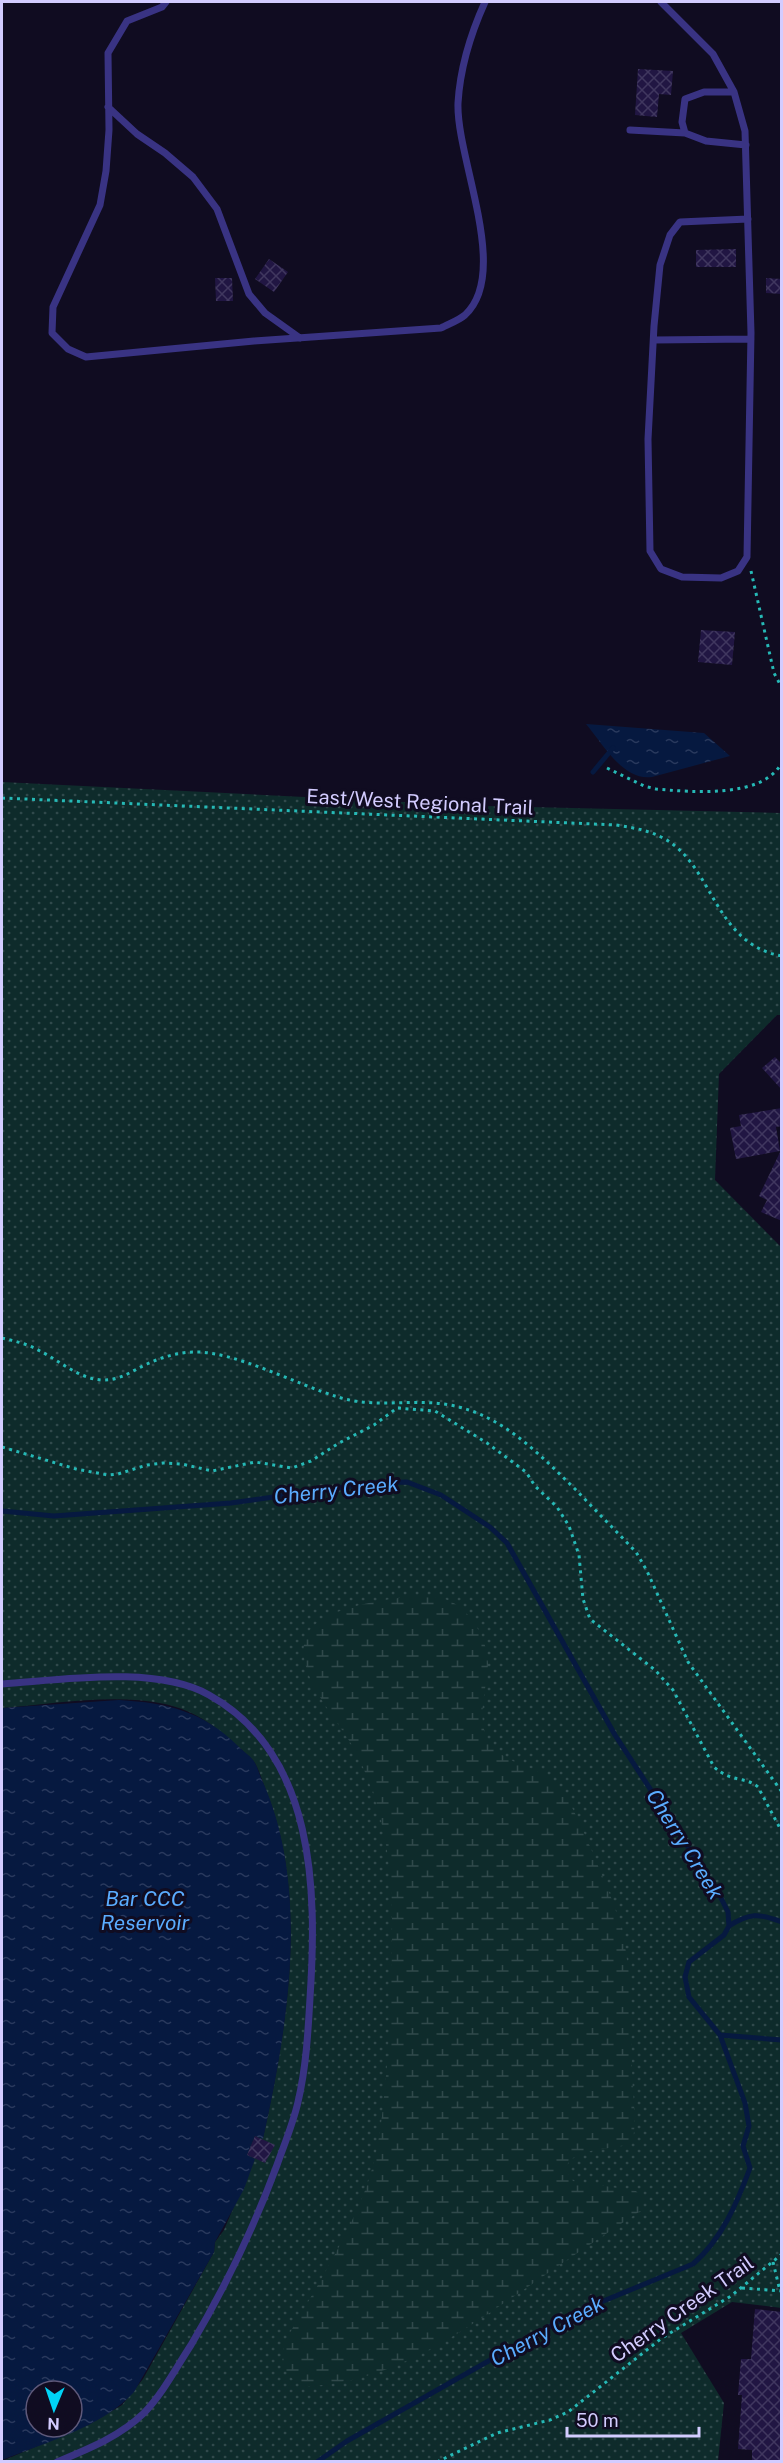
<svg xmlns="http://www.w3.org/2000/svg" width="783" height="2463" viewBox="0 0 783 2463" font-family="'Public Sans',sans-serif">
<defs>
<pattern id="grass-dots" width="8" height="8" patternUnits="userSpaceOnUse" patternTransform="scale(1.5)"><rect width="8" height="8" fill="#0e2b2b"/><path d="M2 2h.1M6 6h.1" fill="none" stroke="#30494b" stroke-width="1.8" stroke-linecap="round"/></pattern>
<pattern id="wetland-marsh" width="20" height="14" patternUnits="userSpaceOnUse" patternTransform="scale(1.5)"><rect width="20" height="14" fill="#0e2b2b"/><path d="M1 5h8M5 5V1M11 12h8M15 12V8" fill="none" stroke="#30494b"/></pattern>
<pattern id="water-ripples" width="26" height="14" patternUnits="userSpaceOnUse" patternTransform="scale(1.5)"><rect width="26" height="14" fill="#061940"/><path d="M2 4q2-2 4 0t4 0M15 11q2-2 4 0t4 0" fill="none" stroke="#29395d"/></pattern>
<pattern id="building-cross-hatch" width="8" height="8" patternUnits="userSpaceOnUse" patternTransform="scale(1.5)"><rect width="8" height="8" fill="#211643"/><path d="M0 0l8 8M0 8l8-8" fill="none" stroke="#40375f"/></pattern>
</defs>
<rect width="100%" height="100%" fill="#100c21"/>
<path fill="url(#grass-dots)" d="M2,782l483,24 296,7v202h-4l-58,59 -4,106 66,67 1,1061 -50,-6 -51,31 43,70 -6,58h-716l88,-37 32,-19 21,-26 71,-127 1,-10 9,-12 30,-71 -7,-4 8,-19 8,2c24,-109 46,-238 4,-345 -4,-10 -7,-21 -12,-30 -3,-5 -9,-9 -13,-13 -23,-21 -45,-39 -77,-46 -53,-11 -110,0 -163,4z"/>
<path fill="url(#wetland-marsh)" d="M414,1596c9,1 19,0 27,2 27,6 47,40 47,66 -1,25 -12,53 0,76 13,26 53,24 71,47 13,16 24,44 33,64 12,30 26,58 32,90 8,41 6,85 8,127 0,25 5,47 1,72l-7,5 -41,7 -16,8 -3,10 7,11 63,10 7,8 -1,11c-37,24 -74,49 -110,74 -62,42 -128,91 -204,100 -12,2 -24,5 -34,-4 -16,-13 -13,-27 -6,-44 28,-48 58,-96 78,-148 12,-32 16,-68 19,-102 4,-36 5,-72 6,-109 2,-58 3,-118 -15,-174 -5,-16 -11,-32 -18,-47 -16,-33 -59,-74 -54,-112 5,-37 81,-44 110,-48z"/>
<path fill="url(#water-ripples)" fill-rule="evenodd" d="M586,724l118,9 26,23 -78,21c-29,4 -49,-33 -66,-53z
M119,1700c49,3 84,11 120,47 5,5 13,10 16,16 3,5 4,11 7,17 49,109 26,246 1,359l-8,-3 -8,19 8,4 -11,30 -29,53 -1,10 -80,140c-33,36 -88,50 -132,68v-752zM36,2391h36v36h-36z"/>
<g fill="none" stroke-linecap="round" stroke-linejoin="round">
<path stroke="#061940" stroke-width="5" d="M593,772l20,-24
M2,1511l52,5 177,-13 143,-20 33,-1 34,13 49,32 17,16 108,192 105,161 8,16 1,14 -5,9 -35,27 -4,15 4,20 31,38 25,68 4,23 -6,20 7,22c-13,35 -28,71 -57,96l-121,50 -225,127 -30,21
M729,1926c20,-13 30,-13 53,-4
M720,2035l62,5"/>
</g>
<path fill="url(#building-cross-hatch)" d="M638,69l35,2 -2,24 -12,-1 -2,23 -22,-2z
M736,249v18h-40v-17z
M269,259l19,13 -14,20 -19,-13z
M215,278h17l1,23h-17z
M766,278l16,1v15l-16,-1z
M701,630l34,2 -3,33 -34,-3z
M775,1057l7,7v26l-20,-22z
M782,1108v18l-6,1 4,24 -44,8 -6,-31 11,-2 -2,-11z
M782,1148v73l-21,-9 6,-12 -8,-4z
M255,2136l20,9 -10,18 -18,-8z
M755,2309l27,3v150h-30v-12l-14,-1 4,-54h-4l3,-36h10z"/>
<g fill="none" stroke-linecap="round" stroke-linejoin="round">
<path stroke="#26b9b6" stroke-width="3" stroke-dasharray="3 4.5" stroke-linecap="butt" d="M751,571l23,102 8,15
M607,768l37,18 12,3c35,3 108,10 126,-27
M2,798l614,27c18,3 33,5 49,14 49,28 49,105 117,117
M2,1338c13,3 26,6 38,13 20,10 38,27 61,29 19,1 30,-9 46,-16 15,-7 32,-12 48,-12 39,-1 103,33 143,45 37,12 75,1 112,8 53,10 89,49 126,85 20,21 40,41 60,62l11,19 41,91 94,130
M2,1447l74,22 32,6 10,-1 29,-9 16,-2 19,1 30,7 43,-9 37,6 19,-7 28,-18 35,-18 23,-17 38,3 52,32 39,29 9,14 22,21 12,19 10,29 4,44 7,20 65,51 18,20 41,77c18,16 31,9 44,20l24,45
M773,2262l7,29
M742,2288l40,3
M437,2462l60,-29 53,-13 18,-8 94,-74 69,-42 51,-42"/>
<path stroke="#393383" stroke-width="7" d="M166,2l-4,5 -35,14 -19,32 1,77 -3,41 -6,34 -47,102 -1,26 16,16 18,8 168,-16 187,-13c7,-4 17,-7 24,-13 46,-42 -9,-157 -7,-212 2,-34 13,-70 27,-101
M661,2l52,52 21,38 11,39 6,202 -4,224 -9,14 -17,7 -39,-1 -21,-8 -11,-18 -2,-112 6,-113 6,-61 10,-30 10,-13 68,-3
M734,92h-30l-19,7 -3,23 3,11 21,8 40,4
M108,107l29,27 28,19 28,24 24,32 32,85 16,19 35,25
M630,130l55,3
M654,340l97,-1
M2,1684c59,-4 154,-19 207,11 107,59 108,197 101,303 -2,35 -4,70 -12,104 -5,22 -14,43 -21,63 -24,65 -51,121 -86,180 -15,23 -28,48 -47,68 -25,24 -56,36 -87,49"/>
</g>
<g text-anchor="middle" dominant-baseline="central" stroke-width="6" stroke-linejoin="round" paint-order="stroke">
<g font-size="20" fill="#d3ccff" stroke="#100c21">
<text transform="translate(420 802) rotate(3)">East/West Regional Trail</text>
<text transform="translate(682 2309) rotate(-35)">Cherry Creek Trail</text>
</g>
<g font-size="21" font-style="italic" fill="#5aacff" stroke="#100c21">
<text transform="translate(336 1490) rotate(-6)">Cherry Creek</text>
<text transform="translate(685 1844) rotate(58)">Cherry Creek</text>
<text x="145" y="1898">Bar CCC<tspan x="145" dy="24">Reservoir</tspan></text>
<text transform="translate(547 2331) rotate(-28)">Cherry Creek</text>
</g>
</g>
<rect width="783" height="2463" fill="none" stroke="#d3ccff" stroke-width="6"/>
<g transform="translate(54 2409) rotate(182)"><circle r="28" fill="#100c21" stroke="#5e597a" stroke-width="1.5"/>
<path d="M0-4.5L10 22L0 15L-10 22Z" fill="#00d4f7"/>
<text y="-9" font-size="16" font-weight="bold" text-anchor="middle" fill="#d3ccff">N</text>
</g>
<path d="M567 2427v9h132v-9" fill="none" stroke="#d3ccff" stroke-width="3"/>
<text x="576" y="2427" font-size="18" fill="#d3ccff" stroke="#100c21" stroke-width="4.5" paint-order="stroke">50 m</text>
</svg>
